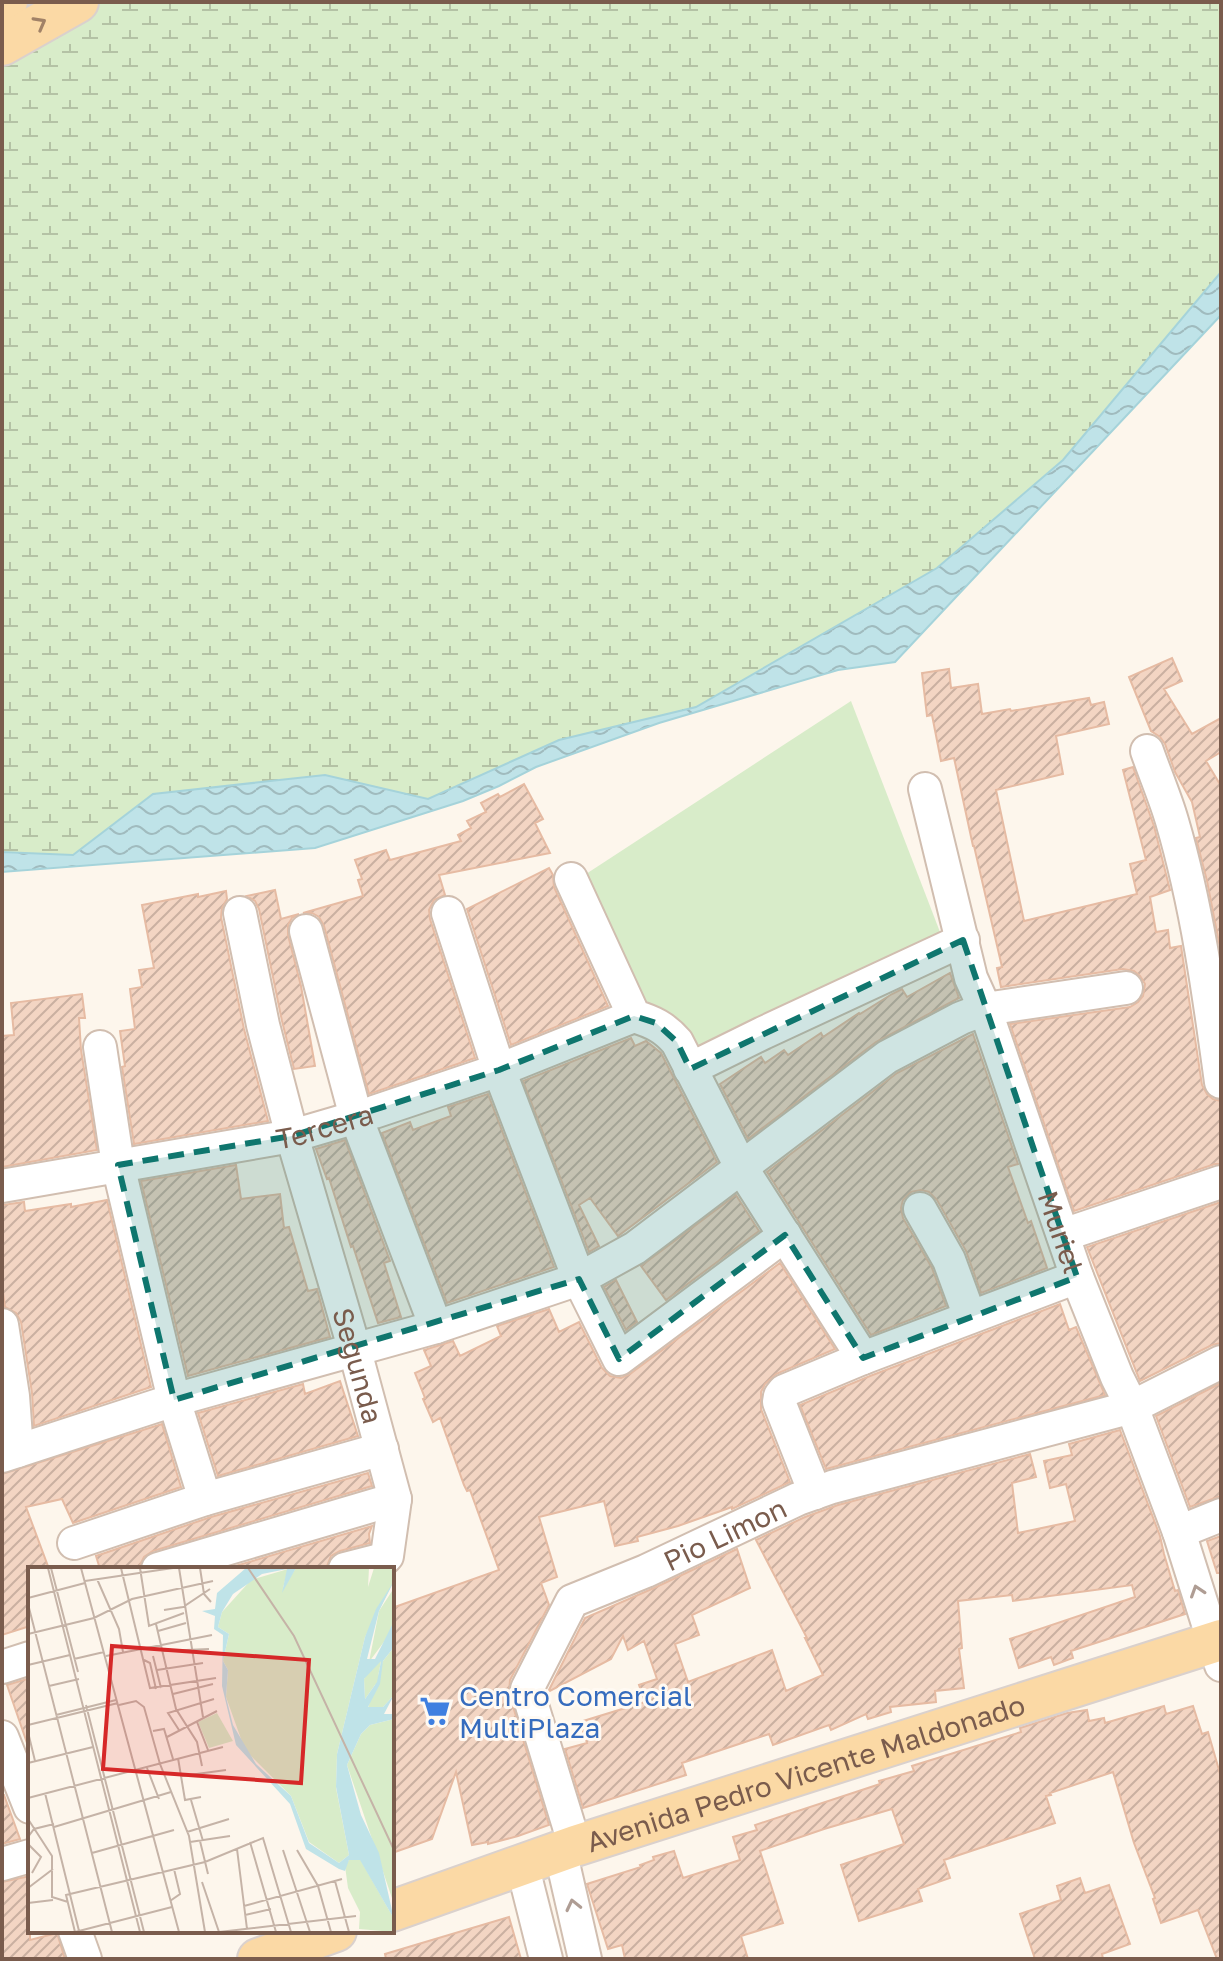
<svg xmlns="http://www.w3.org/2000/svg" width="1223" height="1961" viewBox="0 0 1223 1961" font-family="'Golos Text',sans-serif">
<defs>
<pattern id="wetland-marsh" width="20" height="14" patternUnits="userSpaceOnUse" patternTransform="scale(2)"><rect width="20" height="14" fill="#d8ecc9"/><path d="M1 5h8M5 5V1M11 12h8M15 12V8" fill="none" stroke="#b4c2a5"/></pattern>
<pattern id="water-waves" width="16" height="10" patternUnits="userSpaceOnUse" patternTransform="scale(2)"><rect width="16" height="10" fill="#bfe3e8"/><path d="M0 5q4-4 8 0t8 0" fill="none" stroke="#a0bbbe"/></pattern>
<pattern id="building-hatch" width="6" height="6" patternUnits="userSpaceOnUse" patternTransform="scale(2)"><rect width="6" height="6" fill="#f3d5c3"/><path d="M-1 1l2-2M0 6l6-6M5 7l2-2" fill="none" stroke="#cab0a1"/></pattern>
</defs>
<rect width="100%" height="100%" fill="#fdf6ec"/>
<path fill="url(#wetland-marsh)" d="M2,2h1219v270l-158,188 -126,108 -241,139 -137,33 -131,59 -103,-24 -172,19 -80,61 -71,-3z"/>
<path fill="#d8ecc9" d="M851,701l89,231 -247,122 -51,-52 -56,-128z"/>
<path fill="url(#water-waves)" stroke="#a5d3da" stroke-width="2" d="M1221,272v43l-326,347 -57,8 -179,53 -123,44 -37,19 -36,15 -148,47 -313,24v-20l71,3 80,-61 172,-19 103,24 131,-59 137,-33 241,-139 126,-108z"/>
<path fill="url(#building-hatch)" stroke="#e6bba3" stroke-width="2" d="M1172,658l10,23 -18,8 28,45 29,-16v34l-15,9 15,25v167l-14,-72 -11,-43 4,-1 -8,-35 -17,-30 -10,-28 -5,-7 -9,-6 -22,-54z
M949,669l2,19 27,-4 4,30 28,-5 1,2 78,-13 2,7 13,-3 5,22 -53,12 7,38 -67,16 28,131 113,-27 -7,-30 16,-4 -23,-90 10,-3 21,59 16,64 -20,7 6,35 12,-2 2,18 11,-2 21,139 5,9 6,5 8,2v63h-6l-141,47 -64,-187 120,-17 8,-5 5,-6 2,-12 -5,-8 -6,-5 -11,-2 -122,18 -4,-19 5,-1 -28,-121h-1l-19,-88 -13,3 -9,-46 -5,1 -5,-43z
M524,784l19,35 -8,4 15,30 -111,22 6,20 -11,5 -5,10 1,9 45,139 -106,36 -45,-168 -5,-9 -7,-4h-9l60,-17 -5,-16 4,-1 -7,-19 31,-10 4,10 71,-19 -3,-6 13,-7 -4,-7 19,-9 -5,-9 17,-9 2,3z
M549,868l4,7 1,12 54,119 -97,39 -44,-136z
M275,890l6,29 18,-5 -7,4 -4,7v10l13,51 14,80 -21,3 -12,-48 -23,-112 -4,-8 -8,-5z
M226,891l1,8 -5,9 -1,9 23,112 24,92 -134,23 -12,-77 3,-1 -5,-35 15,-2 -5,-40 12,-2 -3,-17 15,-2 -12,-63 56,-11v3z
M950,973l9,25 -83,44 -128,97 -28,-55 41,-27 4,6 19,-13 4,5 33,-22 2,4 36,-24 1,1 32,-20 10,-5 5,8z
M82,994l3,24h-6l2,32 16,100 -95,17v-131l12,-1 -3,-32z
M973,1034l45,130 -10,3 20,56 3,-2 16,47 -66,25 -15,-42 -29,-51 -8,-8 -8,-2 -10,2 -8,8 -2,8 2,10 29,50 14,38 -75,29 -104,-163 130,-99z
M631,1038l4,8 11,-5 15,12 56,109 -99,74 -28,-38 -11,7 20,41 -10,6 -66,-171z
M488,1094l66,173 -107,36 -65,-170 28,-11 3,8 38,-14 -3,-9z
M345,1140l45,121 -6,2 17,54 -23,6 -25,-77 -2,1 -22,-69 -2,1 -11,-30z
M236,1165l5,34 39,-5 4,34 5,-1 19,64 9,-2 13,48 -142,39 -47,-195z
M736,1195l23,36 -93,69 -25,-34z
M107,1200l44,187 -117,39 -2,-33 -11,-71 -5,-9 -11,-6 -3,-22v-80l22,-3 1,9 46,-7v3z
M1221,1202v141l-9,2 -72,36 -53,-134z
M780,1263l55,86 -59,25 -11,10 -4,8v17l29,73 -58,27v-2l-54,19 -41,11 1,4 -23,5 -11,-45 -65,16 18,60 -16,6 8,22 -39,75 -1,13 40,132 -31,11 -30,8v-2l-16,3 -16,-73 -24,67 -40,14v-245l107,-38 -29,-80 -3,1 -3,-6 -24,-67 -7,4 -10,-23 2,-1 -10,-25 16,-7 -7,-16 29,-9 7,15 41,-20 -4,-10 52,-17 10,23 20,-10 23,46 8,8 11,2 9,-4z
M616,1280l21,42 -11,8 -22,-43z
M1060,1304l9,26 7,-3 29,68 -279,74 -26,-64 70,-29z
M340,1381l18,55 -140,40 -20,-63 105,-29 2,10z
M1221,1383v113l-31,11 -34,-91z
M162,1424l19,63 -108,36 -11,-24 -36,8 23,62h-19v57l-28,9v-161z
M1120,1430l40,106 4,18 11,37 3,-1 7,24 -114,37 2,7 -19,7 -3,-8 -32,11 -9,-29 125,-42 -3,-12 -119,16 -1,-6 -54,6 4,47 -3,1 5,39 -29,3 1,11 -46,5 1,5 -23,7 -2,-5 -35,16 -2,-5 -56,20 -4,-11 -87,29 4,12 -103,33 -18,-59 22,-6 -7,-21 65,-20 -6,-17 18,-6 -13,-38 -16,9 -5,-14 -12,23 -63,33 37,-74 69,-30 83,-39 13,39 -58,27 7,20 -24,9 13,38 84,-32 14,41 37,-16 -18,-37h2l-51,-98 49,-23 33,-12 192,-51 6,23 -24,6 6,50 57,-12 -9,-37 -16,4 -6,-27 28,-6 -3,-11z
M368,1473l4,13 -219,65 -9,6 -5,10 -7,2h-32l-4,-13 115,-39z
M372,1526l-3,8 1,9 -30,8 -9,5 -4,10 -10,3h-92z
M1221,1536v37h-4l-10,-32z
M30,1678v64l-3,1 -20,-58z
M1164,1706l2,8 27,-8 9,28 6,-2 13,45v182h-4l-19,-49 -37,13 -8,-24 2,-1 -21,-55 -21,-71 -63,21 1,2 -5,1 9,27 -111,37 6,18 -32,11 4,12 -63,20 -18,-56 63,-21 -12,-35 -68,20 -64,22 23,72 -42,13 7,23h-123l-3,-14 -14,4 -21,-65 54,-17 -1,-2 14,-5 -1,-3 21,-6 9,27 57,-18 -7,-23 24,-7 -2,-5 125,-41 -1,-3 35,-10 -2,-5 109,-34 -1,-4 47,-15 20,-3 2,11 15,-3 1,5z
M2,1795h2l16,44 -18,5z
M30,1876v64l27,-7 8,26h-63v-77z
M1080,1878l5,15 24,-8 21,59 -28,10 1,5h-68l-15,-45 41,-14 -4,-14z
M509,1917l12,42h-135l-1,-5z"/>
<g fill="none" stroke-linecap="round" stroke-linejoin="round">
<g stroke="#d1beb0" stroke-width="36">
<g id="minor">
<path d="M1147,751c8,23 18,46 25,70 25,85 37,173 49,261"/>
<path id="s1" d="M925,789l46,189 14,31 92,268 40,100 15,30 47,125 42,133"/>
<path d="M571,879l63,137c19,6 30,11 43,26l64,125 122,191"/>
<path id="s2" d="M240,913l23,112 29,111 63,215 40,148 -8,57 -3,3 -39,10"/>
<path d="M448,913l51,157 80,209 40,80 166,-124"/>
<path d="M306,931l50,186 80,210"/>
<path d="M100,1047l18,118 56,235 31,99"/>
<path d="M690,1069l73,-36 200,-93"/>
<path id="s3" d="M2,1186l290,-50 82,-24 125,-42 135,-54"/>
<path d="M920,1209l29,51 21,57"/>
<path d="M1063,1235l158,-53"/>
<path d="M2,1325l11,71 4,55"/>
<path d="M2,1456l172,-56 262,-73 143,-48 56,-31 252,-191 74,-39 24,-9 141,-21"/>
<path d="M815,1493l-36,-91 1,-6 4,-5 79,-33 214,-81"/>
<path d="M1179,1532l42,-17"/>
<path d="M74,1543l131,-44 177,-50"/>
<path d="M158,1569l237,-70"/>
<path d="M2,1667l28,-9"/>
<path d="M2,1737l28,70"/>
<path id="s4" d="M575,1846l-48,-157 45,-88 74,-30 152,-72 34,-12 300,-80 89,-45"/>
<path d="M560,1850l25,109"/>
<path d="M2,1864l28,-8"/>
<path d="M522,1864l24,95"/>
<path d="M75,1931l10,28"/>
</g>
</g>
<g stroke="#dad1cd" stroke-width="44">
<g id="major">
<path d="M2,5l5,-3"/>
<path d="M2,45l76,-43"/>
<path id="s5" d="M392,1911l183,-65 646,-206"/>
<path d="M258,1959l78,-28"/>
</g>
</g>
<use href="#minor" stroke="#fff" stroke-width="32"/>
<use href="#major" stroke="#fbd9a5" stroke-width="40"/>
</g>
<defs><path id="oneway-chevron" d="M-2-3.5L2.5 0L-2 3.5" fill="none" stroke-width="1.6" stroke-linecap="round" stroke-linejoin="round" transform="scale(2)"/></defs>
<use stroke="#a18267" href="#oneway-chevron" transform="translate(40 23) rotate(-29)"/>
<g stroke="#af9d94">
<use href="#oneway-chevron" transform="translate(1197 1591) rotate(-108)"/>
<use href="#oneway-chevron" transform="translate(573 1905) rotate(-103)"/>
</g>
<path fill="#0f766e" fill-opacity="0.2" stroke="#0f766e" stroke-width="6" stroke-dasharray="16 10" stroke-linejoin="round" d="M963,940l114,337 -214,81 -78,-123 -166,124 -40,-80 -405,121 -56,-235 174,-29 207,-66 135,-54 22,7 21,19 13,27z"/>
<defs>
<g id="supermarket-bare" transform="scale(2.4)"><path d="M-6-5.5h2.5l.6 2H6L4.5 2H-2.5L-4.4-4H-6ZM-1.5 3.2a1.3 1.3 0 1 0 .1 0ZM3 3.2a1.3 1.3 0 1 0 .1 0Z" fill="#3f7fe0" stroke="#fffaf3" stroke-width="2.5" paint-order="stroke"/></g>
</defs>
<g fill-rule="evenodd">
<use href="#supermarket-bare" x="435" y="1711"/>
</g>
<g text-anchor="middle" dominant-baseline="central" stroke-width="6" stroke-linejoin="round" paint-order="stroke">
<g font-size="28" fill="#7a5c4d" stroke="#fffaf3">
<text stroke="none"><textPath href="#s3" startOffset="328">Tercera</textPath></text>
<text stroke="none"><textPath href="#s1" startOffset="464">Muriel</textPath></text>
<text stroke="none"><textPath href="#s2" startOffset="468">Segunda</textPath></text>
<text stroke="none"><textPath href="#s4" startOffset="430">Pio Limon</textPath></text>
<text stroke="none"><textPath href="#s5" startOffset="436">Avenida Pedro Vicente Maldonado</textPath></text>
</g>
<g font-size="28" fill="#366cbe" stroke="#fffaf3" text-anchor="start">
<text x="459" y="1695">Centro Comercial<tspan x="459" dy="32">MultiPlaza</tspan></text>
</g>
</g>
<g transform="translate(28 1567)">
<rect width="366" height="366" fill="#fdf6ec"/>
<path d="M268,1h73l-1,19 6,-19h20v13l-29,56 -28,117 -1,34 13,67 -10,8 -30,-21 -18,-46 -46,-46 -19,-53 2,-27 -5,-9 6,-27 -11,-7 4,-15 29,-32 37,-11 -5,19zM366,21l-2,43 -23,31 10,-51zM366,80v48l-11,12 -15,1 15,-47zM348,94h5l-4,21 -12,17 -1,-20zM366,152v185l-47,-139 14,-31 9,-9zM332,292l34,60v13l-35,-3 1,-17 -12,-24 -3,-22 4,-6z" fill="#d8ecc9"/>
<path d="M189,146l16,28 -24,7 -11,-26z" fill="#d8ecc9"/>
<path d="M218,1h50l-14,25 5,-24 -25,5 -29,20 -11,18 -4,15 11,7 -6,27 5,9 -2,27 7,28 23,39 35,32 18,47 30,20 10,-8 -13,-68 1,-33 28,-117 11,-28 18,-28 -15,30 -12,48h8l19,-38v26l-11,14 -3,23 -12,23h15l11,-12 -10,19h10v5l-24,6 -9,9 -14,31 14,50 18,38 15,66 -34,-59h-11l-4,11 -6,-2 -33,-20 -16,-45 -54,-59 -14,-59 1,-51 -9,-6 1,-13 -13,-5 13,-2 2,-16zM353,94l-4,21 -12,17 -1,-20z" fill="#bfe3e8" fill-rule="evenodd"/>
<path fill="none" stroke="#c5b3a7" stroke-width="2" d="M20,1l92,364M23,1l27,104M53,1l98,364M93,1l29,120 66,-10M112,1l9,58 35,-13M151,1l24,149M172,1l4,26 7,8M220,1l46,68 100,214M69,12l22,50 4,23M57,14l88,-13M0,31l57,-15M0,37l84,328M136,43l19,-3 27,-18M128,57l20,85 21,33 5,24M130,64l28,-8M0,67l66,-16 38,-19 81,-18M135,84l46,-2M78,89l106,-21M125,89l8,32M46,92l30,-7M116,93l6,3 6,26M0,98l42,-10M129,103l46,-7M21,119l30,-7M145,127l40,-10M58,138l58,227M91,138l17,-4 8,6 16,57 29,72 16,96M28,148l60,-15M169,155l11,28M0,158l90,-22M151,163l-11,-17 46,-14M125,164l11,-2 9,30M0,165l7,29M139,170l50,-26M150,191l7,42 16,-3M0,196l65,-16M119,201l12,31M154,209l44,-6M17,226l34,138M0,231l195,-51M163,233l12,41M0,252l24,37v41l16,5M26,260l117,-35M159,265l42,-13M0,270l6,-8 20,-5M172,274l8,33M162,275l40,-6M222,275l26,90M0,277l13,13 -9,16M209,282l10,80M255,283l27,82M269,283l21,36 13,46M64,286l82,-23M307,314l14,51M174,315l17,50M0,321l25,-19M42,327l135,-32 58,-24 28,94M42,327l-4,1 9,37 97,-25M142,334l10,-7 -6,-25M0,336l25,-3M216,339l98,-27M217,348l26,-6M191,365l137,-16"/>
<path fill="#d62828" fill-opacity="0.15" stroke="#d62828" stroke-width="4" d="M84,79l197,14 -8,123 -198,-14z"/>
<rect width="366" height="366" fill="none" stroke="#7a5c4d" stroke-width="4"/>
</g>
<rect width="1223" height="1961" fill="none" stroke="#7a5c4d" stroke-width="8"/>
</svg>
